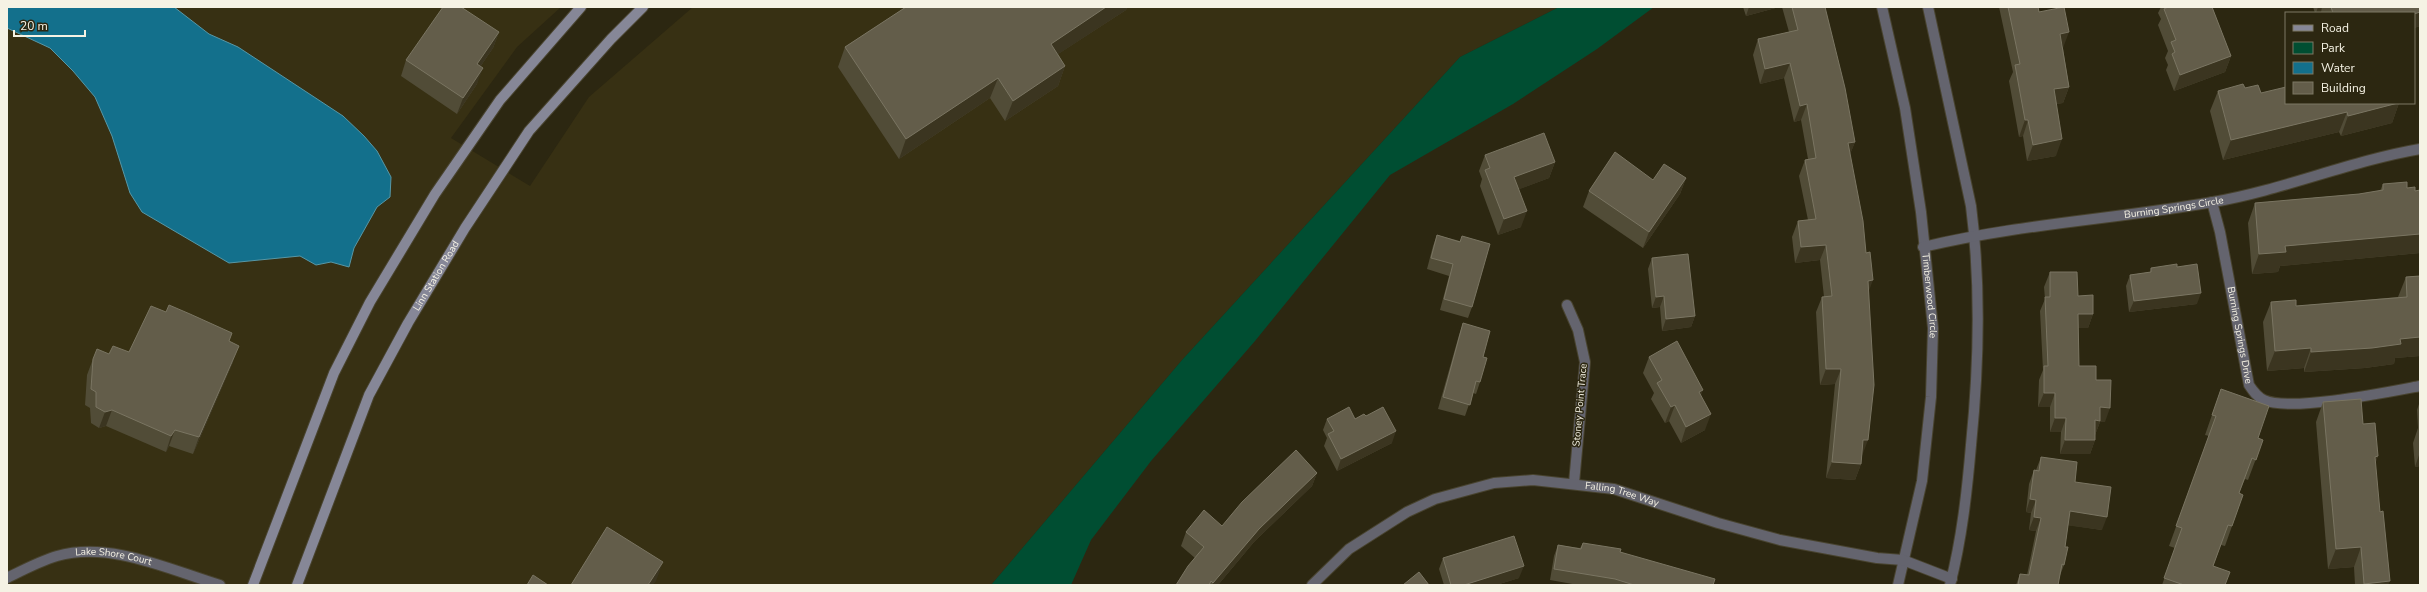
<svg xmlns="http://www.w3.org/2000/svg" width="2427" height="592" viewBox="0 0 2427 592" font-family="'Nunito Sans',sans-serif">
<rect width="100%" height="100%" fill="#2c2711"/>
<path fill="#373013" d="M7,7h554l-44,40 -66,91 79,48 59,-89 104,-90h866l-99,50 -278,303 -191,225h-984z"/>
<path fill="#004e32" d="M1559,7h95l-57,42 -84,55 -123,71 -135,166 -104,120 -60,79 -20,45h-80l191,-225 278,-303z"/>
<path fill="#13708c" stroke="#5797a6" d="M7,7h167l35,27 29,13 105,69 21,20 13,15 14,26 -1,20 -13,10 -23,41 -5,19 -18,-5 -15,3 -16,-9 -71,7 -87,-51 -12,-19 -18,-57 -17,-39 -22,-26 -23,-23 -43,-20z"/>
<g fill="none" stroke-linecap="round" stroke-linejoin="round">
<g stroke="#48432f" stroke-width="12">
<g id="street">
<path id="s1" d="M1882,7l23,101 16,104 12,116 -2,69 -9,84 -24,104"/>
<path d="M1928,7l43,199c10,79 8,160 0,239 -4,47 -9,93 -21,140"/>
<path id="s2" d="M2212,202l8,30 29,153c4,6 8,12 15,15 27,12 124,-8 156,-14"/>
<path id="s3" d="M1923,247c96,-23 193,-28 290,-45 70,-12 137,-41 207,-53"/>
<path d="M1567,305l11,25 7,32 -11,121"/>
<path id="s4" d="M7,578c16,-8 33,-17 50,-22 54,-15 113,14 163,29"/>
<path id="s5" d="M1312,585l37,-36 58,-37 28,-13 59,-16 39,-3 81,9 104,34 62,17 97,18 26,2 49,19"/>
</g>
</g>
<g stroke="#48432f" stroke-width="12">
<g id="secondary">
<path d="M253,585l81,-212 36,-71 65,-108 65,-94 81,-93"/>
<path id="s6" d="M297,585l72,-190 39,-72 57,-95 64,-97 82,-92 32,-32"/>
</g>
</g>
<use href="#street" stroke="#64646e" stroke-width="10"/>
<use href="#secondary" stroke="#868797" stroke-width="10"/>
</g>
<path fill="#514c37" d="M906,7h221l-1,3 -68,44 7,12 -7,20 -53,35 -15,-23 -91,61 -61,-92 7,-20z
M1743,7h36l-33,9z
M1782,7h43l30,135 -5,12 19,138 -7,164 -1,8 -6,16 -29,-2 9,-94 -15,1 -4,-73 6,-15h2l-4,-37 -25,3 -3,-26 6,-16 10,-1 -9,-44 6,-16 3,-1 -7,-39 -7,2 -10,-44 -24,6 -7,-29 5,-16 31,-7z
M1999,7h39l1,5 24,36 6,39 -6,16 -7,1v52l-29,5 -4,-25 -4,1 -10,-56 4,-9z
M2161,7h51l19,49 -6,16 -51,19 -8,-21 2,-5 -3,-7 3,-7 -10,-26 3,-6 -3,-6z
M2313,7h107v19l-6,2v-15h-93v-1l-6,1z
M499,32l-6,16 -13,19 -3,17 -20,30 -56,-38 5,-16z
M2245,88l16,5 138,10 -7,20 -51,13 -2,-4 -116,28 -13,-49 8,-20z
M1485,155l70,7 -6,16 -30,11 2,38 -23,8 -18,-49 2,-7 -3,-8z
M1686,178l-6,16 -37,54 -60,-41 6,-16 64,-11z
M2383,184l24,4 8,3 5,-1v63l-140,13 -2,6 -26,2 -4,-51 7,-20 104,-9 21,-3z
M1437,235l23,6 12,66 -4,11 -28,-8 9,-34 -22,-7 6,-23z
M1652,258l43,58 -4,11 -29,4 -2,-24 -8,1 -4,-39z
M2177,267l20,37 -68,8 -3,-26 4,-11 20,-3 1,-4z
M2050,272l28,24 15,18 -5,14h-10l1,38 17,14 9,42h-5l-5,13v5l-5,14h-30l1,-22h-11v-25h-12l1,-27 4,-10 -3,-59 5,-12 -1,-12z
M2420,276v80l-25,2 -1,6 -29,4 -61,4v-4l-37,3 -4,-49 8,-20 25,4 102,-9 8,-20z
M1463,323l17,59 -4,12 -3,-1 -8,23 -27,-7 21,-74z
M229,341l4,21 -40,92 -24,-8 -3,6 -60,-26 -7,2 -8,-5 -1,-15 -5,-3 2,-30 6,-16 16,-5z
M1649,357l52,38 4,35 -24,13 -12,-22 -4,2 -14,-24 3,-6 -11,-20z
M2221,389l37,49 5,2 -15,40 -3,-1 -6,14 4,2 -18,51 -4,-1 -8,21 12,19h-63l13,-37 -6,-2 40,-110 -4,-1z
M2420,401v65l-5,1 -2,-24 5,-15 -1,-18z
M2323,402l40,22 15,32 -3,7 5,49 8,73h-33l-1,-18 -26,2 -12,-147z
M1366,416l26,27 -55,28 -13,-25 3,-8 -4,-8 4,-11h28z
M2041,457l34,25 27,48 -34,-5 -3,22 -1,18 -5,13 -1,7h-42l4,-11 7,1 9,-44 -7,-1 2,-17 -5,-1 3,-28 5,-14h2z
M1317,473l-5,13 -58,56 -36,43h-42l19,-27 -14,-12 5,-14 36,-6z
M1583,543l37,9 93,33h-135l-28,-5 4,-24 4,-11 22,3z
M1443,558l76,20 -23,7h-52l-5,-16z"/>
<path fill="#3b3520" d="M1106,7h21l-1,3 -83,54 8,-20z
M1749,7h30l-33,9z
M2318,7h4l-1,5 -5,1z
M2420,12v14l-6,2v-14z
M499,32l-6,16 -22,32 6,-16z
M2069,32l-6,16 -3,-14z
M2231,56l-6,16 -51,19 6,-16z
M1790,63l-6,15 -24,6 5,-15z
M1065,66l-7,20 -53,35 8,-20z
M483,68l-6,16 -20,30 6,-16z
M998,78l-8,20 -91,61 7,-20z
M2069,87l-6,16 -15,2 6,-16z
M2399,103l-7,20 -51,13 7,-20z
M1807,104l-6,16 -7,2 6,-16z
M2347,112l-8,20 -116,28 8,-20z
M2025,120h3l-5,16 -4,1z
M2062,139l-6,17 -29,5 6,-16z
M1855,142l-6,15 -1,-14z
M1555,162l-6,16 -40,15 5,-16z
M1686,178l-6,16 -37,54 6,-16z
M1527,211l-6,16 -23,8 6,-16z
M2420,234v19l-140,13 -2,6 -26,2 7,-20 26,-8z
M1826,245l-6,15 -25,3 6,-16z
M1873,280l-6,16 1,-15z
M2201,293l-4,11 -68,8 5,-11z
M1664,296l-4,11 -8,1 4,-11z
M2078,314h15l-5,14h-16z
M1695,316l-4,11 -29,4 4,-12z
M2420,337v19l-25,2 -1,6 -29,4 -61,4 7,-20 89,-13z
M239,346l-6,16 -40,92 6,-17z
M2311,348l-7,20 -37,3 8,-20z
M1826,369h15l-6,15 -15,1z
M1703,390l-6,16 2,-14z
M2044,393h11l-5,14h-12z
M1675,405l-6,16 -4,2 6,-16z
M2100,407l10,1 -5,14h-5l-5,13v-15z
M112,410l-6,16 -7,2 6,-16z
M1711,414l-6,16 -24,13 5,-16z
M2055,418h11l-5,14h-11z
M175,430l-6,16 -3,6 5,-16z
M1396,431l-4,12 -55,28 4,-12z
M1863,440h5l-6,16 -4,-1z
M2065,440h30l-5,14h-30z
M2420,452v14l-5,1z
M2378,456l-7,21 4,-20z
M1832,462l29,2 -6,16 -29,-2z
M1317,473l-5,13 -58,56 -36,43h-5v-2l46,-54z
M2030,499l6,1 -5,13 -5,-1z
M2070,511l37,6 -5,13 -37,-5z
M2034,517l7,1 -5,13 -7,-1z
M2361,547l-7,20 -26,2 8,-20z
M663,562l-7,19 -3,4h-5z
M1524,566l-5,12 -23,7h-32z
M2390,581l-2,4h-24v-1z"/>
<path fill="#635d4a" stroke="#7a7562" d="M443,7h18l38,25 -22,32 6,4 -20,30 -57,-38z
M906,7h200l-55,37 14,22 -52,35 -15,-23 -92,61 -61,-92z
M1792,7h33l20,81 10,54 -7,1 15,78 3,32 4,-1 3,28 -5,1 6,104 -6,55h-5l-2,24 -29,-2 9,-93h-15l-4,-72 10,-1 -6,-51 -25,2 -3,-26 18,-2 -11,-59 11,-2 -9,-54 -7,2 -10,-43 -25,6 -7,-30 40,-9z
M2008,7h30l1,5 25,-5 5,25 -9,2 9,53 -15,2 8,50 -29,6 -5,-25h-3l-10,-55 5,-1z
M2168,7h44l19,49 -51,19 -8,-21 3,-2 -4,-10 5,-2 -12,-31z
M2331,7h89v5l-6,2v-1h-81z
M2243,84l2,4 13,-3 3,8 25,-6v16h112l-50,13 -1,-4 -116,28 -13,-49z
M1544,133l11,29 -41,15 13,34 -23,8 -19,-49 5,-2 -5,-13z
M1615,152l38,28 11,-16 22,14 -37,54 -60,-41z
M2407,182v6l8,-1v4l5,-1v44l-135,12 1,6 -27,2 -4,-51 104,-9 24,-4v-6z
M1437,235l23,7 2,-6 28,8 -18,63 -28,-8 9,-35 -22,-6z
M1688,254l7,62 -29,3 -2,-23 -8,1 -4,-39z
M2177,264v3l20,-3 4,29 -67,8 -4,-26 21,-3v-4z
M2050,272h27l1,24 15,-1v19h-15l1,52h17v14h15l-1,28 -10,-1v14l-5,-1v20h-30l1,-22h-11v-25h-11v-27h4l-3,-69h5z
M2420,276v61l-20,2 1,5 -29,4 -61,4v-4l-36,3 -4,-49 25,-2v6l111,-9 -1,-20z
M169,305l21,9 42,19 -3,8 10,5 -40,91 -24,-7 -4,6 -59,-26 -7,2 -9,-5v-15l-5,-3 2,-30 4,-10 12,5 4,-8 16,6 22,-46 15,6z
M1463,323l27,8 -7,26 4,1 -7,24 -4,-1 -6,24 -27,-8z
M1677,341l26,49 -4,2 12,22 -25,13 -11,-22 -4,2 -14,-24 5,-3 -13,-23z
M2221,389l48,17 -11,32 5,2 -7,20 -4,-2 -13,35 4,2 -11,31 -4,-1 -15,41 17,6 -5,13h-41l-20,-7 18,-50 -6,-2 40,-110 -4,-1z
M2361,399l2,25 12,-1 3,33 -3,1 5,55 3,-1 7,70 -26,3 -3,-37 -25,2 -13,-147z
M1349,407l6,12 9,-5 2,2 17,-9 13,24 -55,28 -13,-25 6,-3 -7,-12z
M1296,450l21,23 -58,56 -46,54 -2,-2 -2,4h-33l12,-19 16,-19 -18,-15 18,-22 18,16 20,-24z
M2041,457l36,5 -2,20 36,5 -4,30 -37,-6 -5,36h3l-4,18 -2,-1 -4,21h-40l2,-11 9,1 12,-57 -7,-1 2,-17 -6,-1 4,-29 5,1z
M607,527l56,35 -15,23h-77z
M1514,536l10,30 -60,19h-13l-8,-27z
M1583,543l38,6 -1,3 95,27 -2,6h-79l-19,-6 -61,-10 4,-24 23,4z
M1419,572l10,13h-26z
M533,575l15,10h-21z"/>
<g text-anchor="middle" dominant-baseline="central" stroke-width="3" stroke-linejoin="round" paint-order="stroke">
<g font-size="10" fill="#f5f2e4" stroke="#2c2711">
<text stroke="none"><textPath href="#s3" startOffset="254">Burning Springs Circle</textPath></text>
<text stroke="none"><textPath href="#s6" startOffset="340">Linn Station Road</textPath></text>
<text stroke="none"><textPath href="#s1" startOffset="293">Timberwood Circle</textPath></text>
<text stroke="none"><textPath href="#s2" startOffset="136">Burning Springs Drive</textPath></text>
<text transform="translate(1580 405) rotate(-85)">Stoney Point Trace</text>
<text stroke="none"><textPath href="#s5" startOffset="342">Falling Tree Way</textPath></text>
<text stroke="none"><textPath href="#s4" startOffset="112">Lake Shore Court</textPath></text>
</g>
</g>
<rect width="2427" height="592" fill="none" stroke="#f5f2e4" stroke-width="16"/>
<rect x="2285" y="12" width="130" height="92" fill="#2c2711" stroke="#7c7865"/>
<rect x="2293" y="25" width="20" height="6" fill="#868797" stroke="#7c7865"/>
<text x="2321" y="32" font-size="12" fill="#f5f2e4">Road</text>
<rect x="2293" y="42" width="20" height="12" fill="#004e32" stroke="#7c7865"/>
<text x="2321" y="52" font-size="12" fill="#f5f2e4">Park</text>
<rect x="2293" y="62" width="20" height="12" fill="#13708c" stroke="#7c7865"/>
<text x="2321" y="72" font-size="12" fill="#f5f2e4">Water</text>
<rect x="2293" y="82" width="20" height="12" fill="#635d4a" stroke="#7c7865"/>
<text x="2321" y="92" font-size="12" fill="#f5f2e4">Building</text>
<path d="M14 30v6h71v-6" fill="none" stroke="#f5f2e4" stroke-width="2"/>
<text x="20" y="30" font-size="12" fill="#f5f2e4" stroke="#2c2711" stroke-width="3" paint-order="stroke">20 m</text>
</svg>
